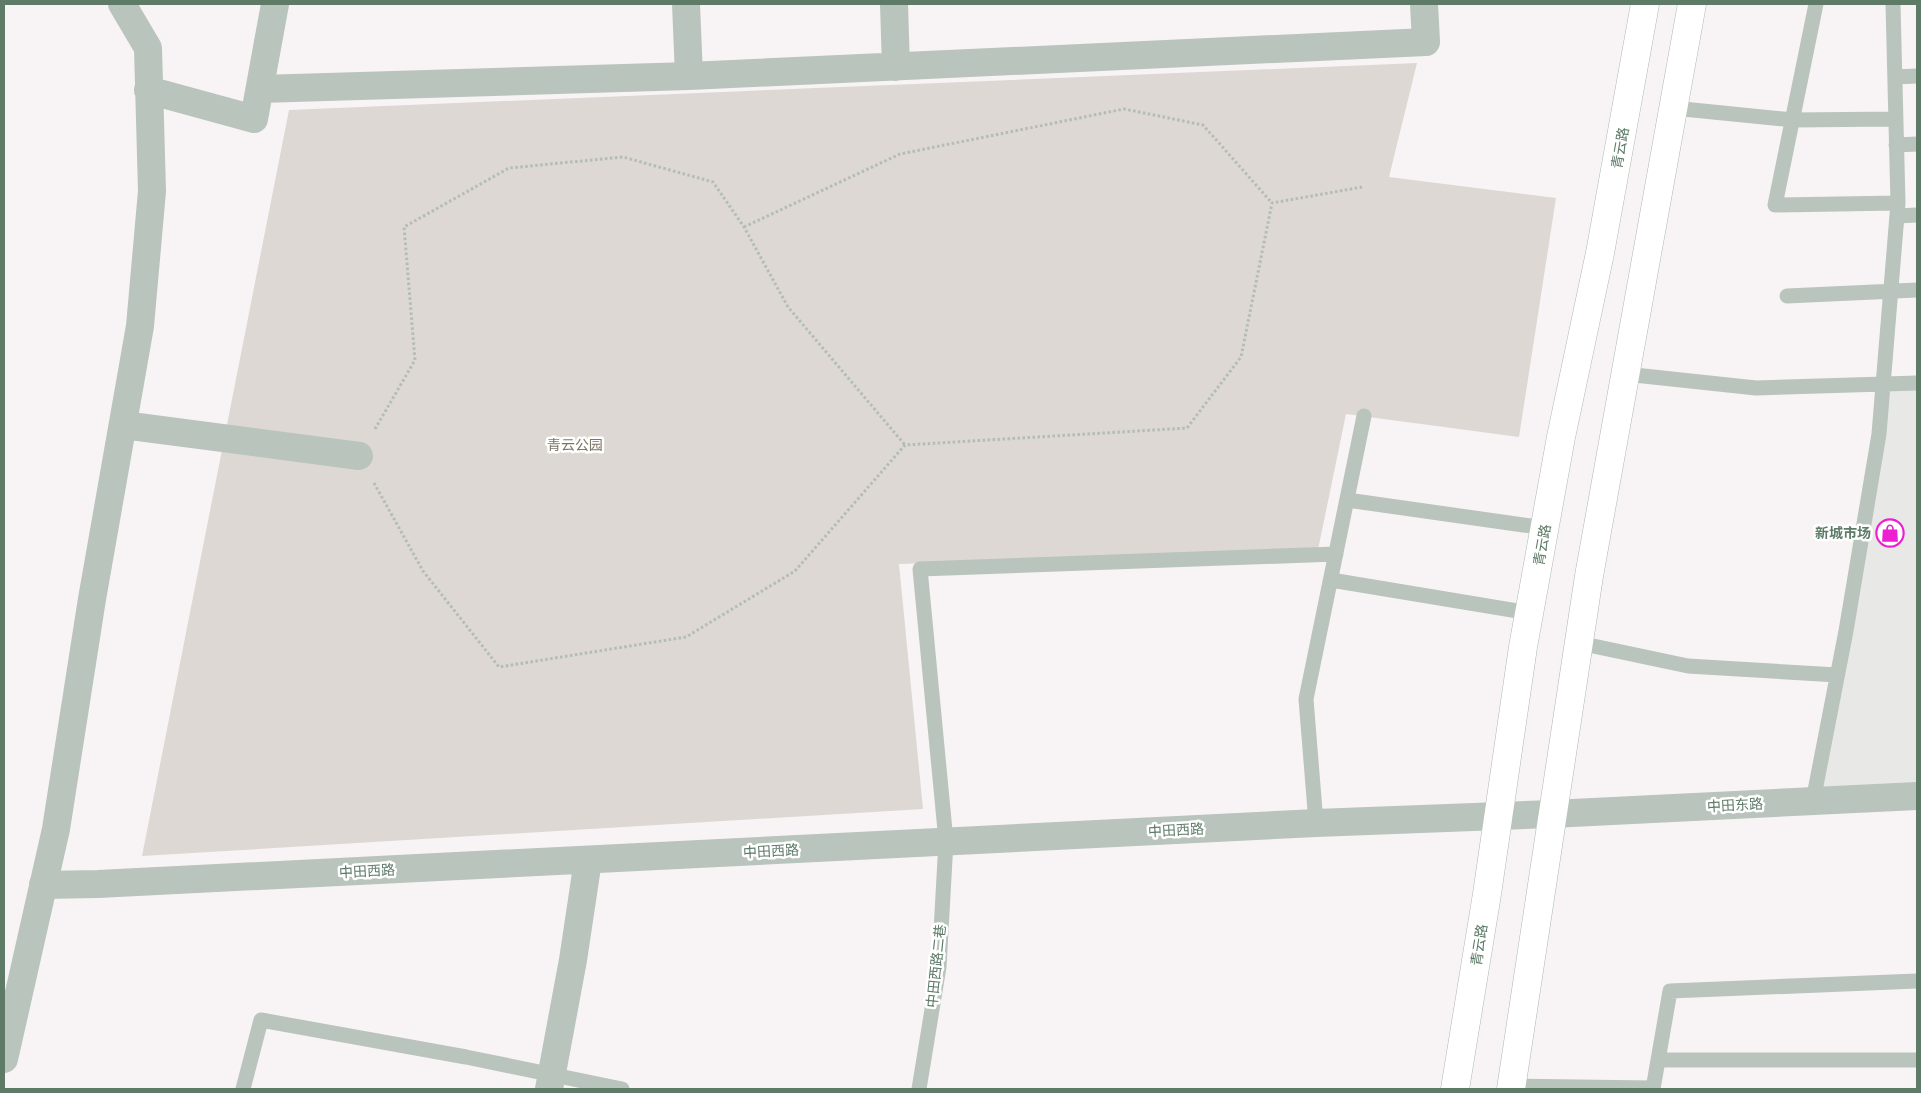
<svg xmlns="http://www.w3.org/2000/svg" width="1921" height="1093" viewBox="0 0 1921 1093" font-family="Jost,'Noto Sans SC',sans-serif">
<rect width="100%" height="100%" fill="#f8f4f5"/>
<path fill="#e8e8e6" d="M1917,383v413l-104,5 70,-417z"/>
<path fill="#ddd8d3" d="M1417,63l-28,114 167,21 -37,239 -173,-23 -28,136 -419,14 24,245 -781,47 147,-746z"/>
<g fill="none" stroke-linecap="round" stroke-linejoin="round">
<g stroke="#abb9b0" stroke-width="29">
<path id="secondary" d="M1455,1089l32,-195 36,-247 38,-210 39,-184 45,-249
M1511,1089l78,-513 103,-572"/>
</g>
<path stroke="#b4bcb7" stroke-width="3" stroke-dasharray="2.5 2.5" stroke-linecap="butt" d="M744,227l156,-73 224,-45 79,16 69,78
M375,429l40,-69 -11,-133 105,-59 114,-11 90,25 31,45 44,80 117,138
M374,483l49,88 76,96 187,-30 109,-66 110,-126 282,-17 54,-71 31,-154 90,-16"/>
<path stroke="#b9c4bc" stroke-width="15" d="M1893,4l5,199
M1895,77l22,-1
M1673,108l120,12 102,-1
M1896,145l21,-1
M1897,216l20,-1
M1787,296l130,-6
M1625,374l131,14 161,-5
M1347,500l198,28
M1331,580l199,33
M1579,643l109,23 149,9
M1813,801l33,-170 33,-197 19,-231 -123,2 41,-201
M1316,823l-10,-124 58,-283
M1658,1060h259
M1511,1086l142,2
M243,1089l18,-69 205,37 156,32
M919,1089l20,-122 7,-126 -26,-272 416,-15
M1653,1089l17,-98 247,-10"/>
<path stroke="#b9c4bc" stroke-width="28" d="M894,4l2,63
M689,76l737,-34 -2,-38
M260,89l429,-13 -3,-72
M148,90l106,29 21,-115
M123,425l236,31
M4,1059l52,-230 36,-230 48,-273 12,-135 -4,-143 -26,-44"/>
<path stroke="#b9c4bc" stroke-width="28" d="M43,885l55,-1 1218,-61 236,-9 365,-18
M549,1089l24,-129 15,-100"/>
<use href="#secondary" stroke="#fff" stroke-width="28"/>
</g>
<defs>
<g id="shop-ring" transform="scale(1.4375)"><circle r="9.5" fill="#fff" stroke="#ed1fd2" stroke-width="1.5"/><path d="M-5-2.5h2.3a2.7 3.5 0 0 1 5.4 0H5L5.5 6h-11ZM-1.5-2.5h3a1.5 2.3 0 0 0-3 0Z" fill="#ed1fd2"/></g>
</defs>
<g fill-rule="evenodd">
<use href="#shop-ring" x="1890" y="533"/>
</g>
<g text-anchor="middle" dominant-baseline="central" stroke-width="5" stroke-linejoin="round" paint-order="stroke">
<g font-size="14" fill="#5d7b67" stroke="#fff">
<text transform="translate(1620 148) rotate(-80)">青云路</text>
<text transform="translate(1542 545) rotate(-80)">青云路</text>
<text transform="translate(1735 805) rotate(-3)">中田东路</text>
<text transform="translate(1176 830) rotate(-3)">中田西路</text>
<text transform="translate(771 851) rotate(-3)">中田西路</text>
<text transform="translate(367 871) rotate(-3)">中田西路</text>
<text transform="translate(1479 945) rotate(-81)">青云路</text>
<text transform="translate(936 966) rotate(-84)">中田西路二巷</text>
</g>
<g font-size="14" fill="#7e7664" stroke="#fff">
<text x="575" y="445">青云公园</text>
</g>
<g font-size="14" font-weight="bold" fill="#5d7b67" stroke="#fff" text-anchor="end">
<text x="1871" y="533">新城市场</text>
</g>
</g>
<rect width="1921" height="1093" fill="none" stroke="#5d7b67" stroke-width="10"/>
</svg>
